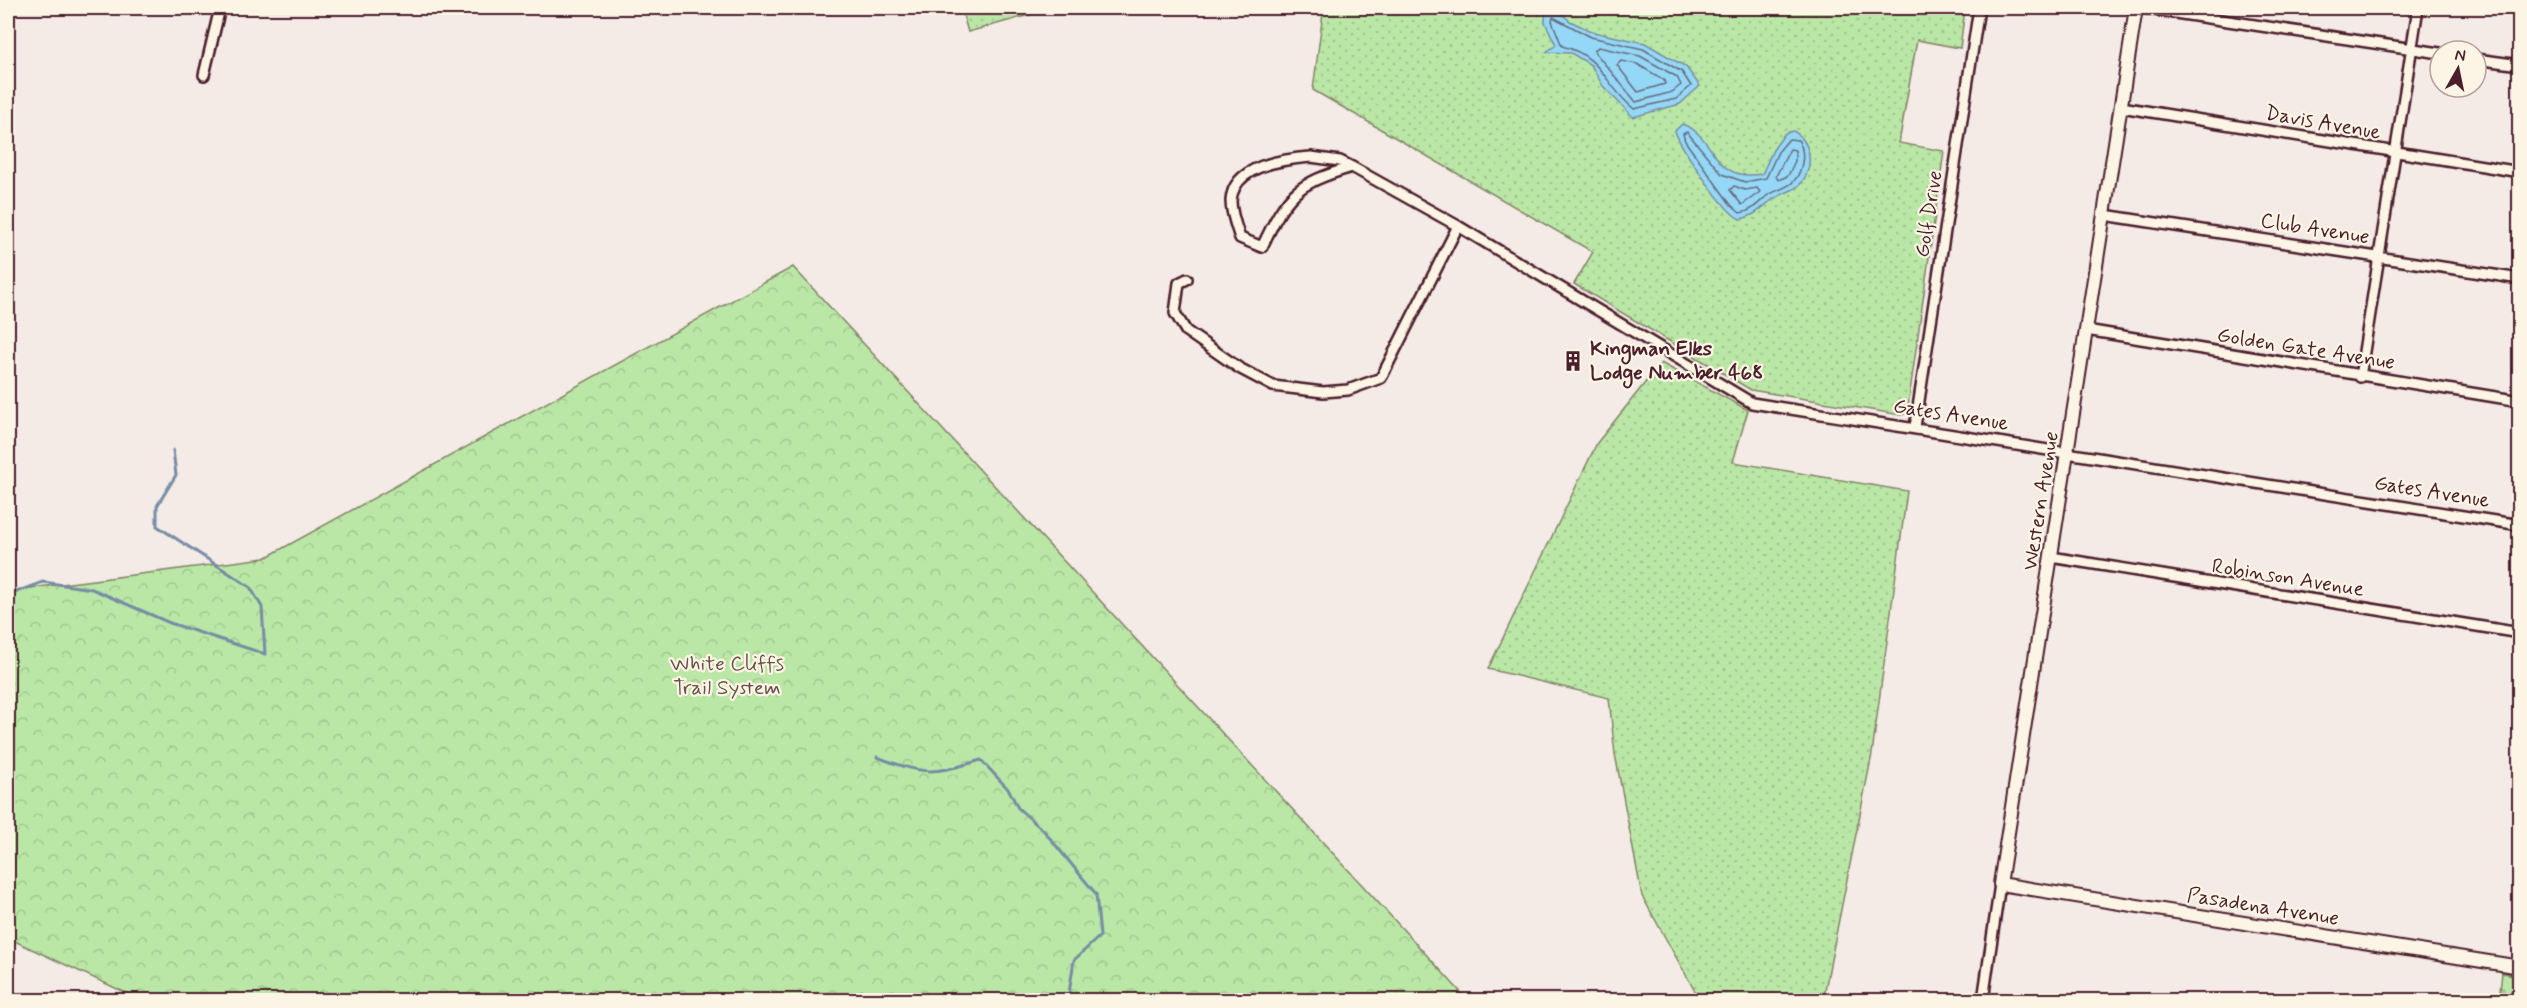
<svg xmlns="http://www.w3.org/2000/svg" width="2527" height="1008" viewBox="0 0 2527 1008" font-family="Mynerve,sans-serif">
<defs>
<pattern id="grass-dots" width="8" height="8" patternUnits="userSpaceOnUse" patternTransform="scale(1.5)"><rect width="8" height="8" fill="#bae7a5"/><path d="M2 2h.1M6 6h.1" fill="none" stroke="#a1c68e" stroke-width="1.8" stroke-linecap="round"/></pattern>
<pattern id="forest-crowns" width="20" height="18" patternUnits="userSpaceOnUse" patternTransform="scale(1.5)"><rect width="20" height="18" fill="#bae7a5"/><path d="M2 6a3 3 0 1 1 6 0M12 15a3 3 0 1 1 6 0" fill="none" stroke="#a1c68e"/></pattern>
<pattern id="cemetery-stones" width="16" height="16" patternUnits="userSpaceOnUse" patternTransform="scale(1.5)"><rect width="16" height="16" fill="#bae7a5"/><path d="M2 7V4a2 2 0 0 1 4 0v3zM10 15v-3a2 2 0 0 1 4 0v3z" fill="#a1c68e"/></pattern>
</defs>
<rect width="100%" height="100%" fill="#f4eae6"/>
<filter id="ink" filterUnits="userSpaceOnUse"><feTurbulence type="fractalNoise" baseFrequency=".0167" numOctaves="2"/><feDisplacementMap in="SourceGraphic" scale="12" xChannelSelector="R" yChannelSelector="G"/><feConvolveMatrix kernelMatrix="1 2 1 2 8 2 1 2 1" color-interpolation-filters="sRGB"/></filter>
<g filter="url(#ink)">
<path fill="url(#grass-dots)" stroke="#828368" stroke-width="1.5" d="M961,8h89l1,1 -83,23z
M1308,8h657l-5,40 -43,-8 -18,103 45,8 -37,262 -6,2 -150,-25 -177,-106 19,-32 -280,-162 10,-77z
M1661,363l87,47 -15,52 174,29 -35,263 -49,246h-123l-58,-104 -27,-142 -6,-56 -121,-29 109,-226z"/>
<path fill="url(#forest-crowns)" stroke="#828368" stroke-width="1.5" d="M793,267l675,733h-1327l-133,-62v-347l257,-33z"/>
<path fill="url(#cemetery-stones)" stroke="#828368" stroke-width="1.5" d="M2502,973l17,3v24h-20z"/>
<path fill="#94d7f6" stroke="#768da5" stroke-width="1.5" d="M1546,8h9l15,13 23,11 52,11 41,24 14,19 -20,18 -47,13 -30,-31 -12,-21 -20,-12 -25,-1 10,-7 -11,-23z
M1682,124c36,12 28,59 80,50l11,-24 12,-17 8,-2c20,10 22,42 4,56 -8,5 -18,8 -25,13 -11,8 -18,17 -32,19 -14,-5 -60,-72 -65,-88z"/>
<g fill="none" stroke-linecap="round" stroke-linejoin="round">
<path stroke="#68697c" stroke-width="1.5" d="M1553,17l38,20 52,12 39,23 9,14 -15,13 -42,10c-31,-25 -30,-52 -72,-63l-10,-25z
M1598,47l42,9 37,21 4,8 -9,7 -36,10 -42,-51z
M1621,61l16,3 27,16 1,4 -27,8 -21,-27z
M1687,132l35,42 23,8 21,-4 12,-26 11,-13 9,1c8,11 5,31 -4,41 -6,7 -18,9 -26,14 -9,7 -16,17 -28,18l-9,-8 -46,-64 -2,-7z
M1790,149l5,1v11l-7,15 -10,4 -2,-4z
M1734,186l11,4 12,-2 3,4 -18,13 -12,-15z"/>
<path stroke="#768da5" stroke-width="3" d="M8,595l35,-13 49,7 78,34 95,31 -3,-47 -12,-20 -93,-61v-20l19,-31 -3,-25
M877,757c48,18 55,18 104,3l28,30 9,18 26,23 52,63 4,42 -26,24 -6,40"/>
<g stroke="#4a1f2b" stroke-width="14">
<path id="minor" d="M2142,8l298,45
M2476,59l44,6
M204,75l16,-67
M2121,107l399,65
M1311,157l29,4 12,6c-57,17 -65,27 -90,80l-22,-9c-4,-12 -9,-25 -9,-37 2,-36 53,-42 80,-44z
M1352,167l106,59 294,177 768,122
M2104,215l416,64
M1187,279l-8,4 -4,30 11,18 53,37 34,18 50,6 25,-2 33,-12 77,-152
M2086,330l434,71
M2360,377l58,-369
M1915,427l64,-419
M2051,557l469,76
M1983,1000l17,-116"/>
</g>
<g stroke="#4a1f2b" stroke-width="16">
<path id="tertiary" d="M2136,8l-136,876 520,83"/>
</g>
<use href="#minor" stroke="#fcf5e5" stroke-width="9"/>
<use href="#tertiary" stroke="#fcf5e5" stroke-width="12"/>
</g>
</g>
<defs>
<g id="building-bare" transform="scale(1.62)"><path d="M-4-6H4V6H1V3H-1V6H-4ZM-2.5-4.3h1.7v1.8h-1.7ZM.8-4.3h1.7v1.8H.8ZM-2.5-1h1.7V.8h-1.7ZM.8-1h1.7V.8H.8Z" fill="#4a1f2b" stroke="#fcf5e5" stroke-width="2.5" paint-order="stroke"/></g>
</defs>
<g fill-rule="evenodd">
<use href="#building-bare" x="1573" y="361"/>
</g>
<g text-anchor="middle" dominant-baseline="central" stroke-width="4.5" stroke-linejoin="round" paint-order="stroke">
<g font-size="21" fill="#4a1f2b" stroke="#fcf5e5">
<text transform="translate(2323 123) rotate(10)">Davis Avenue</text>
<text transform="translate(1929 214) rotate(-81)">Golf Drive</text>
<text transform="translate(2315 229) rotate(9)">Club Avenue</text>
<text transform="translate(2306 349) rotate(9)">Golden Gate Avenue</text>
<text transform="translate(1951 415) rotate(9)">Gates Avenue</text>
<text transform="translate(2432 492) rotate(9)">Gates Avenue</text>
<text transform="translate(2041 501) rotate(-81)">Western Avenue</text>
<text transform="translate(2288 578) rotate(9)">Robinson Avenue</text>
<text transform="translate(2263 907) rotate(9)">Pasadena Avenue</text>
</g>
<g font-size="21" font-weight="bold" fill="#4a1f2b" stroke="#fcf5e5" text-anchor="start">
<text x="1590" y="349">Kingman Elks<tspan x="1590" dy="24">Lodge Number 468</tspan></text>
</g>
<g font-size="21" fill="#66514a" stroke="#fcf5e5">
<text x="727" y="664">White Cliffs<tspan x="727" dy="24">Trail System</tspan></text>
</g>
</g>
<rect width="2527" height="1008" fill="none" stroke="#fcf5e5" stroke-width="30"/>
<rect x="15" y="15" width="2497" height="978" fill="none" stroke="#4a1f2b" stroke-width="2" filter="url(#ink)"/>
<g transform="translate(2458 69) rotate(9)"><circle r="28" fill="#fcf5e5" stroke="#b59f9b" stroke-width="1.5"/>
<path d="M0-4.5L10 22L0 15L-10 22Z" fill="#4a1f2b"/>
<text y="-9" font-size="16" font-weight="bold" text-anchor="middle" fill="#4a1f2b">N</text>
</g>
</svg>
